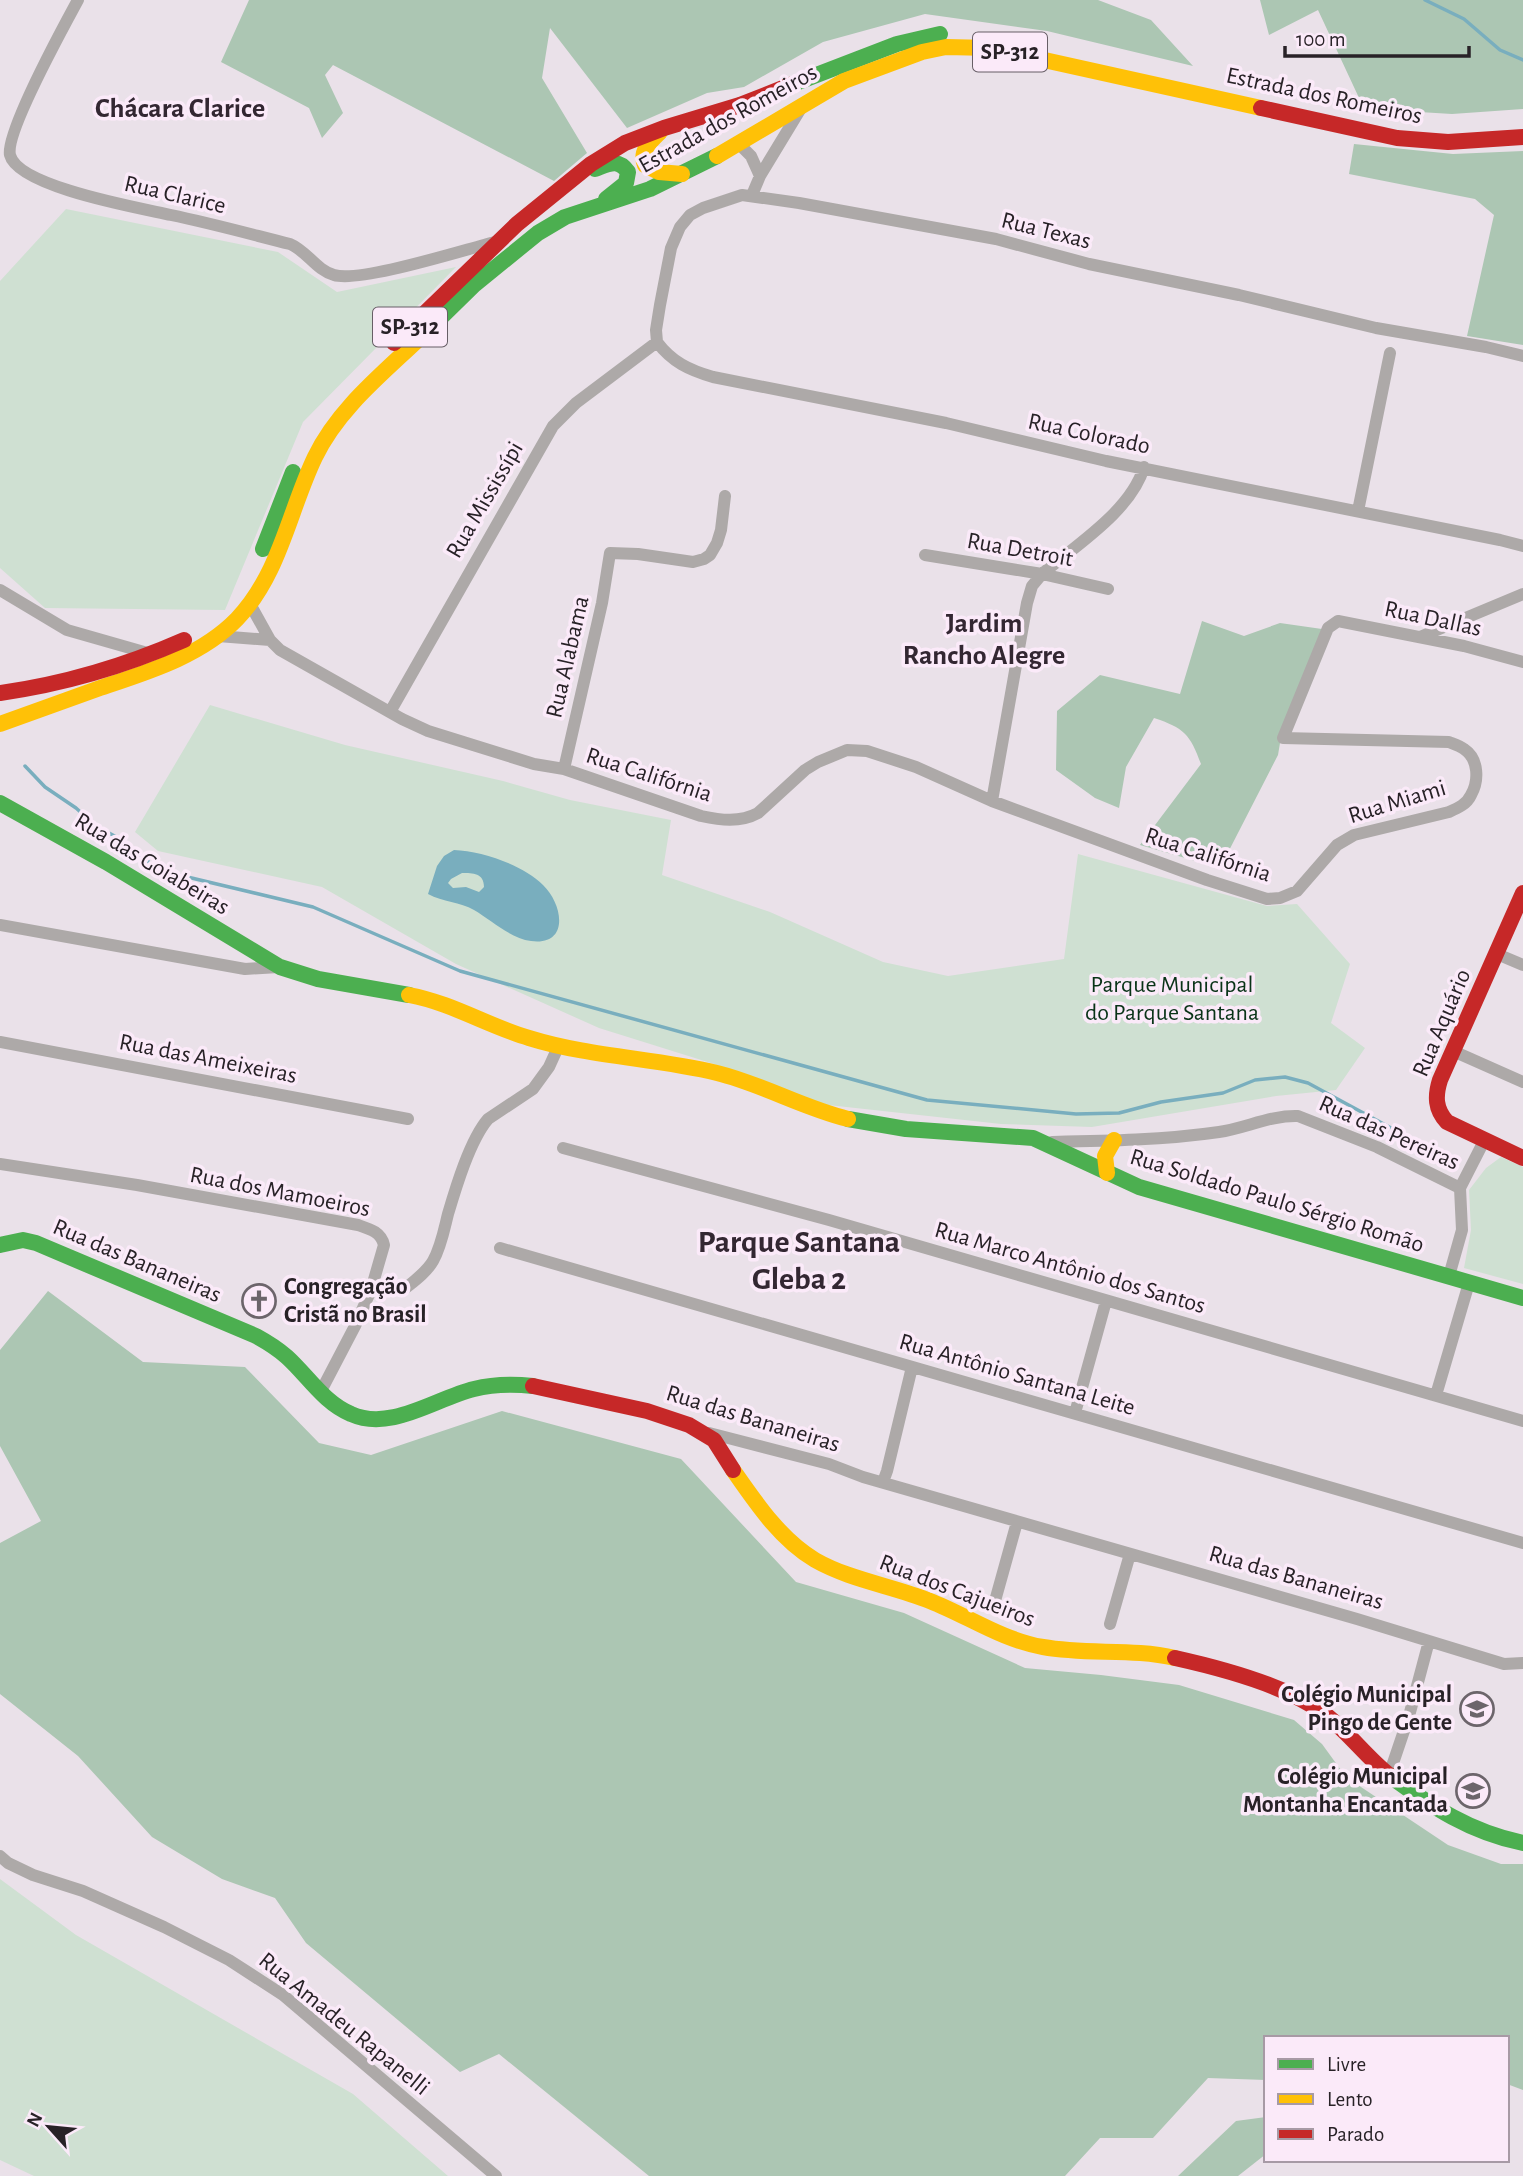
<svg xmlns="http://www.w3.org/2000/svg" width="1523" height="2176" viewBox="0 0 1523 2176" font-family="'Alegreya Sans',sans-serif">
<rect width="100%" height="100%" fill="#eae1e9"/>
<path fill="#cfe0d2" d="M66,209l212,43 59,40 119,-25 -153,155 -78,188 -180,-2 -45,-40v-287z
M210,705l135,40 158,36 67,19 101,20 -9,55 108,37 113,50 65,14 116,-17 14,-105 189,52 30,-2 53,60 -19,59 34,25 -29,42 -60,6 -184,31 -91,-3 -191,-21 -96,-39 -115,-36 -143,-64 -134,-77 -164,-36 -23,-19z
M1501,1157l22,10v117l-59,-16 7,-38 -2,-40 17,-22z
M0,1879l76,56 277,159 95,82h-414l-34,-16z"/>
<path fill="#acc6b3" d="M249,0h849l53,20 42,46 -146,-35 -122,-17 -102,28 -79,45 -37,6 -80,35 -77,-100 -8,50 45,75 -33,28 -221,-116 -8,10 18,38 -21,25 -13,-30 -88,-46z
M1260,0h263v109l-71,5 -49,-3 -43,-11 -42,-90 -49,25z
M1354,144l99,10 70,-3v194l-56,-9 27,-121 -19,-16 -126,-25z
M1202,621l42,15 36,-13 42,6 -39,96 -5,30 -58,113 -80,-23 61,-81c-11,-30 -17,-36 -47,-46l-28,49 -7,41 -24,-10 -39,-28 1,-59 43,-36 80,19z
M48,1291l95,71 102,5 74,76 52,12 131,-44 179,48 115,123 108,31 121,55 76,7 78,10 115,35 28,24 24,33 102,68 53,19h22v226l-16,-6v-46h-241v42l-58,-2 -55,60h-53l-35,38h-416l-150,-122 -39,18 -154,-129 -31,-45 -53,-19 -70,-42 -74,-81 -78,-62v-151l41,-22 -41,-75v-96z
M1266,2117v37l-28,22h-60l58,-55z"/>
<path fill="#79aebe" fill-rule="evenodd" d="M454,850c28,1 69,15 89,35 20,19 27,61 -12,56 -21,-3 -40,-21 -57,-31 -14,-8 -31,-8 -46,-16l9,-28 7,-10zM462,873c11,0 22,0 22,14l-5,5 -13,-5 -13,1 -5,-5 3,-4z"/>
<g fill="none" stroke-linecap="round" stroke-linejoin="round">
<path stroke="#79aebe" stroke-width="3.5" d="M1425,0l39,19 36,31 23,10
M25,766l20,21 31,21 20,18 26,14 28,23 29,12 134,32 147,64 467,129 149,14 43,-1 42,-11 62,-9 32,-13 30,-3 23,6 120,65"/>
<path stroke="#ada9a8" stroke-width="12" d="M78,0c-13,24 -73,133 -68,155 8,32 130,53 161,60 39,8 79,19 119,29 17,7 26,26 44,31 26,8 129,-25 161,-33
M739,144l12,12 9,20
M752,195l8,-19 40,-66
M657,342l-1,-12 4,-25 11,-57 9,-21 10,-12 13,-7 39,-13 57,8 197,36 93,25 150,31 137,33 110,19 37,9
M657,342c15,20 32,28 56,35l233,46 160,38 394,79 23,6
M1358,511l32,-158
M925,555l117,19 66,15
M0,590l67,40 84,24
M250,604l20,36 10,10 122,69 26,12 106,33 30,5 137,47c19,4 39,7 57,-3l47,-43 13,-8 29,-12 20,1 49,16 76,34 215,79 60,19 13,-1 17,-7 40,-46 17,-10 95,-23c9,-4 18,-8 22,-17 8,-14 8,-36 -7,-46 -4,-3 -10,-5 -15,-7l-166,-4 45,-110 10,-7 126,25 59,16
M218,636l52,4
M1420,637l103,-43
M390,712l163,-286 23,-23 81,-61
M564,769l38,-166 8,-50 28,1 55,8 11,-3 6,-4 7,-12 4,-13 4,-34
M992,801l35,-198 5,-17 10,-12c34,-29 89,-63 102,-107
M0,925l245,44 34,-2
M1497,954l26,11
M0,1042l408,77
M1453,1051l70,31
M1052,1142c55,-1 112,-2 167,-10 27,-4 52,-17 79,-16l79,31 83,41
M563,1148l266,72 694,201
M0,1164l137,21 221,40c12,4 23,7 26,20l-13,45 -16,36 -35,67
M500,1248l1023,295
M1449,1276l13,-46 -2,-42 24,-47
M402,1291c11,-9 24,-18 31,-30 8,-14 11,-31 15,-47 8,-27 22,-74 40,-95l45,-30 16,-22 10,-22
M1436,1395l33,-112
M1075,1413l31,-112
M709,1433l120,31 34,13 494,142 147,45 19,-1
M883,1482l4,-11 25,-104
M995,1601l22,-79
M1110,1624l20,-70
M1389,1775l20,-59 20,-75
M0,1856l8,7 25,12 50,16 81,36 65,33 54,35 213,181"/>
<path stroke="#4caf50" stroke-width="16" d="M793,84l104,-40 43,-10
M595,169c14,-5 23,-11 33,3l-2,11 -20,16
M424,334l50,-49 64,-52 27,-16 85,-28 67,-33
M263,549l30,-77
M0,803l106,59 174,105 38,12 91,16
M848,1119l58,10 127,9 106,49 384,111
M0,1245l23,-5 13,3 220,93c11,6 22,13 31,21 21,19 37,46 64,57 40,18 85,-16 123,-25 20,-5 39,-5 59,-3
M1389,1775c43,32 81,57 134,68"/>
<path stroke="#ffc107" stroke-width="16" d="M660,132c-9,9 -21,19 -15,33l14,7 23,2
M717,156l127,-75 78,-29 24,-5 44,1 271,60
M0,724c33,-12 67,-24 100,-36 48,-16 101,-32 137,-69 43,-45 52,-108 78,-162 24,-50 71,-86 109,-123
M409,995c43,8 79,31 120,43 61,19 126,20 188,35 45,11 86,35 131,46
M1107,1173l-2,-17 9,-16
M733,1470c23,33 47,69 82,90 35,20 78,26 115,41 38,15 72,39 113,46 44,8 89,1 132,11"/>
<path stroke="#c62828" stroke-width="16" d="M1261,108l136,30 51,4 75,-5
M394,343l123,-119 74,-60 34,-21 39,-15 76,-23 53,-21
M0,693c64,-9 125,-27 184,-53
M1523,893l-83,187c-5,16 -5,29 7,42l76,36
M533,1386l114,25 42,14 25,15 19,30
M1175,1658c45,10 110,27 147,54 25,18 43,44 67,63"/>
</g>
<defs>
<g id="church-ring" transform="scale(1.75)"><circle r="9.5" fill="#fbeaf9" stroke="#6c656b" stroke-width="1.5"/><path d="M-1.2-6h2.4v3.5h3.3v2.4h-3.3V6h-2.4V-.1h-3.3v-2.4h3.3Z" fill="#6c656b"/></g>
<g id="school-ring" transform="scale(1.75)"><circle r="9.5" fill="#fbeaf9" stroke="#6c656b" stroke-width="1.5"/><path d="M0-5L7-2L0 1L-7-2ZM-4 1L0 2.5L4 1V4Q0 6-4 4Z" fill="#6c656b"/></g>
</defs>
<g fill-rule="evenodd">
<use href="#church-ring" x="259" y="1301"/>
<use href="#school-ring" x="1477" y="1709"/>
<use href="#school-ring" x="1473" y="1791"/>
</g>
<g text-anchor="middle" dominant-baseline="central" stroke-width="7" stroke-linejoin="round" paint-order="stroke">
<g fill="#fbeaf9" stroke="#675e66" stroke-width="2">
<rect x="973" y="32.5" width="74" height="39" rx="5"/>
<rect x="373" y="307.5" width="74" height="39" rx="5"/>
</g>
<g font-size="23" font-weight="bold" fill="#282227">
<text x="1010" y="52">SP-312</text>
<text x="410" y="327">SP-312</text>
</g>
<g font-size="24" fill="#282227" stroke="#fbeaf9">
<text transform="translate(1324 96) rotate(12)">Estrada dos Romeiros</text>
<text transform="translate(728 119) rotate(-29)">Estrada dos Romeiros</text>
<text transform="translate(175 195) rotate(13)">Rua Clarice</text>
<text transform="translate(1046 231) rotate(14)">Rua Texas</text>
<text transform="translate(1089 434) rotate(12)">Rua Colorado</text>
<text transform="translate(485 500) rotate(-60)">Rua Mississípi</text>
<text transform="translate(1020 550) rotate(10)">Rua Detroit</text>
<text transform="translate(1433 619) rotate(12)">Rua Dallas</text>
<text transform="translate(568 657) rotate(-77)">Rua Alabama</text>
<text transform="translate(649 775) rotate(18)">Rua Califórnia</text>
<text transform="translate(1397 802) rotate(-17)">Rua Miami</text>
<text transform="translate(1208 855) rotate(18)">Rua Califórnia</text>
<text transform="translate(152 864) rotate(31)">Rua das Goiabeiras</text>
<text transform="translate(1442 1023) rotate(-67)">Rua Aquário</text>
<text transform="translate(208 1059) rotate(11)">Rua das Ameixeiras</text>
<text transform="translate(1389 1133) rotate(24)">Rua das Pereiras</text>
<text transform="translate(280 1192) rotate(11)">Rua dos Mamoeiros</text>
<text transform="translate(1277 1201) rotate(17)">Rua Soldado Paulo Sérgio Romão</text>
<text transform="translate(137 1261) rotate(23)">Rua das Bananeiras</text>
<text transform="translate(1070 1268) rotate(16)">Rua Marco Antônio dos Santos</text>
<text transform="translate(1017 1375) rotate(16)">Rua Antônio Santana Leite</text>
<text transform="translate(753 1419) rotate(17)">Rua das Bananeiras</text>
<text transform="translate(1296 1578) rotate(16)">Rua das Bananeiras</text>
<text transform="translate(957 1591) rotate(21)">Rua dos Cajueiros</text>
<text transform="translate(344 2024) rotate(39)">Rua Amadeu Rapanelli</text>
</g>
<g font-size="24" fill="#093317" stroke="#fbeaf9">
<text x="1172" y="985">Parque Municipal<tspan x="1172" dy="28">do Parque Santana</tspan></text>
</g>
<g font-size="24" font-weight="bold" fill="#282227" stroke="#fbeaf9" text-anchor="end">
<text x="284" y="1287" text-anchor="start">Congregação<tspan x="284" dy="28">Cristã no Brasil</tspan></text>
<text x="1452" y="1695">Colégio Municipal<tspan x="1452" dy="28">Pingo de Gente</tspan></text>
<text x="1448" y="1777">Colégio Municipal<tspan x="1448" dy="28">Montanha Encantada</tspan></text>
</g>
<g font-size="28" font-weight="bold" fill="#332732" stroke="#fbeaf9">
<text x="180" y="109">Chácara Clarice</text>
<text x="984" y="624">Jardim<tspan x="984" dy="32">Rancho Alegre</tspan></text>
</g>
<g font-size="32" font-weight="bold" fill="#332732" stroke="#fbeaf9">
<text x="799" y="1242">Parque Santana<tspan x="799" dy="37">Gleba 2</tspan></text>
</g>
</g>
<rect x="1264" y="2036" width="245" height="126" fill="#fbeaf9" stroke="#a79aa5" stroke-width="2"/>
<rect x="1278" y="2059" width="35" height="10" fill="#4caf50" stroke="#a79aa5" stroke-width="2"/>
<text x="1327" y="2071" font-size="21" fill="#282227">Livre</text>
<rect x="1278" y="2094" width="35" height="10" fill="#ffc107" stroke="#a79aa5" stroke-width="2"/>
<text x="1327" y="2106" font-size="21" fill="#282227">Lento</text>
<rect x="1278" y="2129" width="35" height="10" fill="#c62828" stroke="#a79aa5" stroke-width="2"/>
<text x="1327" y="2141" font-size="21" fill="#282227">Parado</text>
<g transform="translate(49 2127) rotate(297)" stroke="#fbeaf9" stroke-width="5" paint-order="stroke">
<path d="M0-5L12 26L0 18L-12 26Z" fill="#282227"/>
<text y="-10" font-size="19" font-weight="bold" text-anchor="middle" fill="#282227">N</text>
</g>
<path d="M1285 46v10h184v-10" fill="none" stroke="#282227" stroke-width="3.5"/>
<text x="1296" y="46" font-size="21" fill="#282227" stroke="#fbeaf9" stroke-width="5" paint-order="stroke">100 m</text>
</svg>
